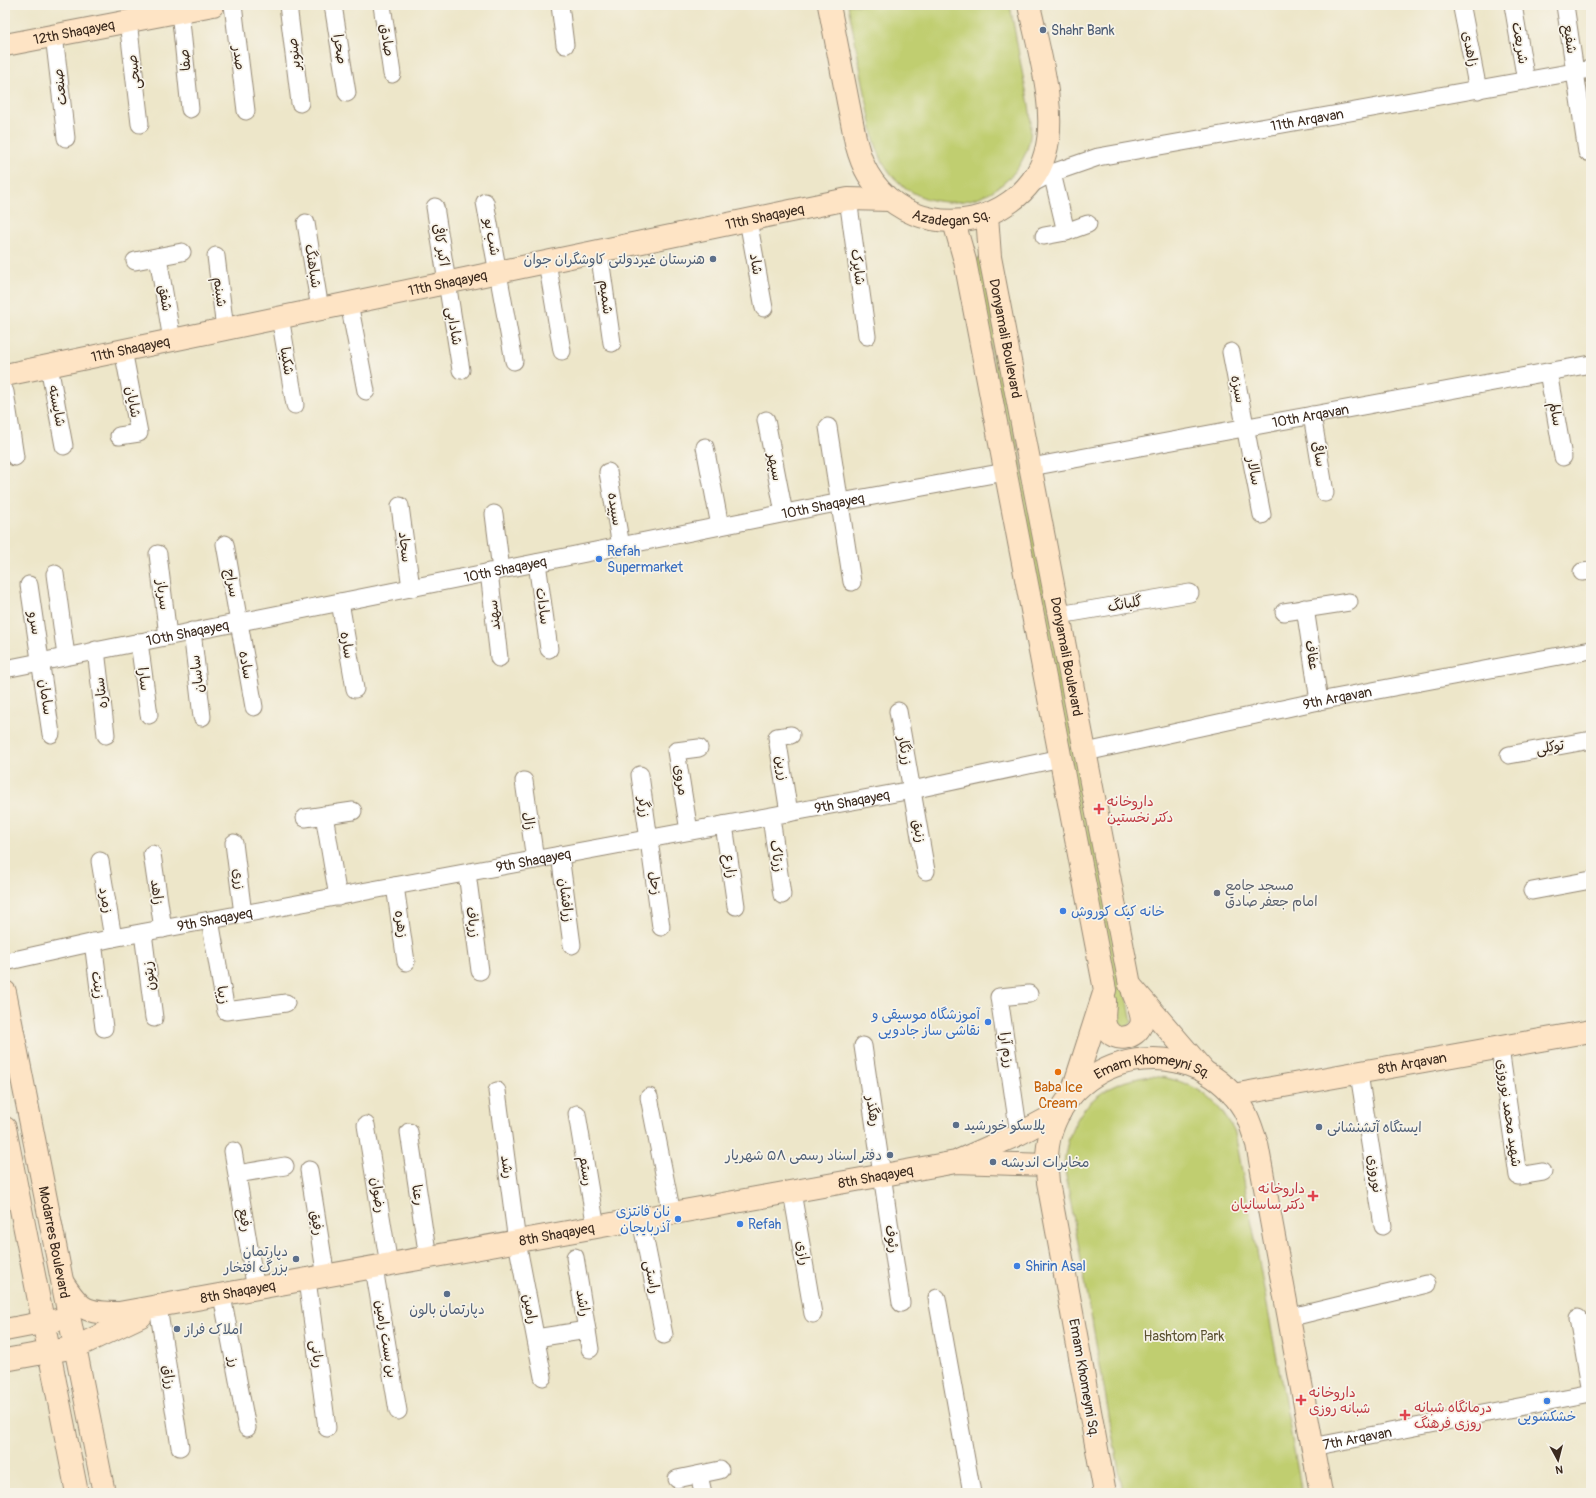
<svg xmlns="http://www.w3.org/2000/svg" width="1596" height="1498" viewBox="0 0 1596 1498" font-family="Pangolin,'Playpen Sans Arabic',sans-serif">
<rect width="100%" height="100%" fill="#f7f3e8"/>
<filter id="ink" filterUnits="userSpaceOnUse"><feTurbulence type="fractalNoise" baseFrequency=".025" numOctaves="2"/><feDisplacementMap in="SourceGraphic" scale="8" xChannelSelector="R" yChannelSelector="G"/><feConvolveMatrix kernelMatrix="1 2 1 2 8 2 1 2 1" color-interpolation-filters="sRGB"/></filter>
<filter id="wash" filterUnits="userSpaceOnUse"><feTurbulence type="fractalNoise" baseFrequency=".012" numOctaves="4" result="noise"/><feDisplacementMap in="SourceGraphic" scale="16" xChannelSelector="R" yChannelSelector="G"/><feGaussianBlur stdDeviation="0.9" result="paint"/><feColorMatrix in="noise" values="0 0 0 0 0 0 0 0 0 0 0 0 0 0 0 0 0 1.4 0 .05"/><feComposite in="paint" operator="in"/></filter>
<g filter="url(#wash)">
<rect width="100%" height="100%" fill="#ede6c9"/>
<path fill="#c0ce70" stroke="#7e7c47" d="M848,5h162c4,22 8,44 12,66 5,26 14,52 5,78 -17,51 -84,70 -125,36 -15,-12 -23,-28 -28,-46z
M981,258l151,764 -6,6 -11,-3 -141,-765z
M1152,1076c41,4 65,21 83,57l67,360h-179l-59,-328c4,-53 36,-84 88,-89z"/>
</g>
<g filter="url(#ink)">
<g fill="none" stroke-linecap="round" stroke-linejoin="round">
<g stroke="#948874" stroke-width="19">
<g id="street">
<path d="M233,5l13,106"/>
<path d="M288,5l12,98"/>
<path d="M333,5l14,88"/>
<path d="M382,5l10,69"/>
<path d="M560,5l5,40"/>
<path d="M1513,5l13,76"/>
<path d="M1565,5l22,147"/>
<path d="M1462,8l16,82"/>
<path d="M180,11l10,98"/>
<path d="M128,21l12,103"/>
<path d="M54,35l12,103"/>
<path d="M1052,173l14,59"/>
<path id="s1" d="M1029,185l23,-12 46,-16 493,-88"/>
<path d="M848,199l19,137"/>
<path d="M485,202l29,159"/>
<path d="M435,207l26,163"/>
<path d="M748,220l16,88"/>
<path d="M306,223l14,86"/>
<path d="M1044,236l22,-4 22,-8"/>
<path d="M599,251l13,92"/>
<path d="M216,256l9,73"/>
<path d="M158,257l14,83"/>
<path d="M135,261l47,-9"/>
<path d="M547,262l15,89"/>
<path d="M349,303l17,88"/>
<path d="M280,317l15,88"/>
<path d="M1231,352l31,163"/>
<path d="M49,366l15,80"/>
<path d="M1548,372l15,85"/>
<path d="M5,392l10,65"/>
<path d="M1312,415l13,78"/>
<path d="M766,420l18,93"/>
<path d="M828,427l24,155"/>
<path d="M119,436l20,-3 -16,-83"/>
<path d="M705,447l15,79"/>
<path id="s2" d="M1031,467l560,-103"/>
<path d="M608,472l13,74"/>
<path d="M400,506l11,82"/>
<path d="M494,514l7,56"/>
<path d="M225,544l29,163"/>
<path d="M158,554l10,82"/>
<path d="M537,563l12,86"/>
<path d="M489,572l10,86"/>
<path d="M1582,572l9,-1"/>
<path d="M55,574l11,82"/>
<path d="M29,585l22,149"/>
<path d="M340,602l15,87"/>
<path d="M1305,608l14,93"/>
<path d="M1284,612l65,-10"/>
<path d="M1059,615l131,-22"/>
<path d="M192,631l10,86"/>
<path d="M139,642l10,73"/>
<path d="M96,650l10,85"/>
<path id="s3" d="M5,669l836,-167 164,-30"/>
<path d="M898,711l28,160"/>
<path id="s4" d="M1086,752l233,-51 272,-51"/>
<path d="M1509,755l82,-15"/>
<path d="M640,775l21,152"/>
<path d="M524,781l11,79"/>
<path d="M789,813l-12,-76 14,-2"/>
<path d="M324,815l14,82"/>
<path d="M771,817l11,78"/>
<path d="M305,818l48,-7"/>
<path d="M724,825l12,81"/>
<path d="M689,831l-13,-80 23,-3"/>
<path d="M234,843l9,71"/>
<path d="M152,854l11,75"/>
<path d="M560,855l12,90"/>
<path d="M100,861l13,77"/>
<path d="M467,873l13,98"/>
<path d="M395,886l11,76"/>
<path d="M1532,891l59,-11"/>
<path d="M210,920l16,91 60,-8"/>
<path d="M143,933l11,85"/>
<path d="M93,942l11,86"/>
<path id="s5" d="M5,962l108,-24 799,-148 149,-32"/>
<path d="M863,1046l38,257"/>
<path d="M1500,1048l18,128 25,-4"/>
<path d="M1359,1074l24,152"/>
<path d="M497,1091l20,151 26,135"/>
<path d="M649,1097l23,117"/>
<path d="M577,1114l19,114"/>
<path d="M366,1125l23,140"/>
<path d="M409,1132l19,126"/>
<path d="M1019,1134l-20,-137 30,-3"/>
<path d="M233,1151l23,139"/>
<path d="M309,1170l17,107"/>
<path d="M237,1174l48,-8"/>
<path d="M792,1192l21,122"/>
<path d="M641,1220l23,115"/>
<path d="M575,1257l15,92"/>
<path d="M374,1268l24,143"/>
<path d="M307,1280l20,148"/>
<path d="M222,1296l25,132"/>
<path d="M937,1298l35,195"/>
<path d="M158,1307l22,140"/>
<path d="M1288,1318l139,-34"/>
<path d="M1578,1318l13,74"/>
<path d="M536,1338l51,-8"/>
<path id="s6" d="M1312,1447l279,-54"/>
<path d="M699,1475l4,18"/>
<path d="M677,1479l43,-9"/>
</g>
</g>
<g stroke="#948874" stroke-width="24">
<g id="secondary">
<path id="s7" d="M829,5l27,138c3,11 6,21 12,31 29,50 96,61 142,28 16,-11 30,-29 35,-48 13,-42 -7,-106 -16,-149"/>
<path id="s8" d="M5,45l208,-40"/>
<path id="s9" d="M987,215l3,42 140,728 73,85"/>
<path d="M954,222l11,39 140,729 -34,106"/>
<path id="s10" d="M5,375l843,-176 42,1"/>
<path id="s11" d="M5,992l99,501"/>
<path d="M1105,1001c0,9 -3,20 2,28 7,14 29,10 34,-4 3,-10 -5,-24 -8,-33"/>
<path id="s12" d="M1233,1095l358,-64"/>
<path d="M5,1128l72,365"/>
<path d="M960,1160l59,-26 41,-22"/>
<path id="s13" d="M63,1283c18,27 22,30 56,30l837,-151 90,3"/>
<path d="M5,1330l52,-10"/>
<path d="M5,1360l71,-13 65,-31"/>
<path id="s14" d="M1105,1493l-57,-311c-2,-18 -2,-36 4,-53 30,-84 147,-95 192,-19 6,11 9,23 13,34l64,349"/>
</g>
</g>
<use href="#street" stroke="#fff" stroke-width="17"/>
<use href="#secondary" stroke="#fee4c5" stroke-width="22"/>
</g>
</g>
<g fill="#5c6f8a" stroke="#f7f3e8" stroke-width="1.5">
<circle cx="1043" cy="30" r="4"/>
<circle cx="713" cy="259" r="4"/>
<circle cx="956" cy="1125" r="4"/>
<circle cx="1319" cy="1127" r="4"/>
<circle cx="890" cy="1155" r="4"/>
<circle cx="993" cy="1162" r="4"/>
<circle cx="296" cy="1259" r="4"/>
<circle cx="447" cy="1294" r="4"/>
<circle cx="177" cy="1329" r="4"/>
</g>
<g fill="#3f7fe0" stroke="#f7f3e8" stroke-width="1.5">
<circle cx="599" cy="559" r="4"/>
<circle cx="1063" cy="911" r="4"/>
<circle cx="988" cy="1022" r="4"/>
<circle cx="678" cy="1219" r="4"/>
<circle cx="740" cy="1224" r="4"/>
<circle cx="1017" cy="1266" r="4"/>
<circle cx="1547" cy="1401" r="4"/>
</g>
<g fill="#e0444e" stroke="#f7f3e8" stroke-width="1.5">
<path d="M1097 803h4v4h4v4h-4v4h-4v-4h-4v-4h4z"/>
<path d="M1311 1190h4v4h4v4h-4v4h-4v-4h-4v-4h4z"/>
<path d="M1299 1394h4v4h4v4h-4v4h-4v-4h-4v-4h4z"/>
<path d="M1403 1409h4v4h4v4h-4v4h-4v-4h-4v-4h4z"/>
</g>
<circle fill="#6b7280" stroke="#f7f3e8" stroke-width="1.5" cx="1217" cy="893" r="4"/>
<circle fill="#e8710a" stroke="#f7f3e8" stroke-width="1.5" cx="1058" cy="1072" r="4"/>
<g text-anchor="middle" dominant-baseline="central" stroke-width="3.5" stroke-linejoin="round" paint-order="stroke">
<g font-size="14" fill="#4e5e75" stroke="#f7f3e8" text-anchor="start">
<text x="1051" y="30">Shahr Bank</text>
<text x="705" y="259" text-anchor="end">هنرستان غیردولتی کاوشگران جوان</text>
<text x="964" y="1125">پلاسکو خورشید</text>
<text x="1327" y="1127">ایستگاه آتشنشانی</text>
<text x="882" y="1155" text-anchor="end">دفتر اسناد رسمی ۵۸ شهریار</text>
<text x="1001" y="1162">مخابرات اندیشه</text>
<text x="288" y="1251" text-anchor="end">دپارتمان<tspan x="288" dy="16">بزرگ افتخار</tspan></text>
<text x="447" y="1309" text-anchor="middle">دپارتمان بالون</text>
<text x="185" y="1329">املاک فراز</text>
</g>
<g font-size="14" fill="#3b2a1e" stroke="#f7f3e8">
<text stroke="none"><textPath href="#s8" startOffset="70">12th Shaqayeq</textPath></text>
<text transform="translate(1570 39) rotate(82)">شفیع</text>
<text transform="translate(387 40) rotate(82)">صادق</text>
<text transform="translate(1520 43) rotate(80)">شریعت</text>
<text transform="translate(340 49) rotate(81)">صحرا</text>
<text transform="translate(1470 49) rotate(79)">زاهدی</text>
<text transform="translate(294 54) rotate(-97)">صنوبر</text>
<text transform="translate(239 58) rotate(83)">صدر</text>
<text transform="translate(185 60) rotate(-96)">صفا</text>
<text transform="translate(134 72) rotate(-97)">صبحی</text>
<text transform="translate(60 87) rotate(-97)">صنعت</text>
<text stroke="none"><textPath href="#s1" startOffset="287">11th Arqavan</textPath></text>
<text stroke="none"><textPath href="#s7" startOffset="274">Azadegan Sq.</textPath></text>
<text stroke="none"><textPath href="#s10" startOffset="776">11th Shaqayeq</textPath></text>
<text transform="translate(492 237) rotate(79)">شب بو</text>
<text transform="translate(441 245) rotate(81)">اکبر کافی</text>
<text transform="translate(756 264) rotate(80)">شاد</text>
<text transform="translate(313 266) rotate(81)">شباهنگ</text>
<text transform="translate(858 267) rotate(82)">شاپرک</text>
<text stroke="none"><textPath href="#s10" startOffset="452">11th Shaqayeq</textPath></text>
<text transform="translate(220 292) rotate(83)">شبنم</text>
<text transform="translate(606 297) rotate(83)">شمیم</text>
<text transform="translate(165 298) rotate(80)">شفق</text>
<text transform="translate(454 326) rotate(80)">شادابی</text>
<text stroke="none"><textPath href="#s9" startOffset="125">Donyamali Boulevard</textPath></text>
<text stroke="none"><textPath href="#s10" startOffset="128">11th Shaqayeq</textPath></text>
<text transform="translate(287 361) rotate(81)">شکیبا</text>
<text transform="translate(1238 389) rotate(79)">سبزه</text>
<text transform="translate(133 402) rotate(79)">شایان</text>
<text transform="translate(57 406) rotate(79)">شایسته</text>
<text transform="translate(1556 414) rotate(80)">سالم</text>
<text stroke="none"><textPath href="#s2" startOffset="284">10th Arqavan</textPath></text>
<text transform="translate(1319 454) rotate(80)">ساقی</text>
<text transform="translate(775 467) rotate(79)">سپهر</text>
<text transform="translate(1254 471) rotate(79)">سالار</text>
<text stroke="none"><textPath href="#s3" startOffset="834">10th Shaqayeq</textPath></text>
<text transform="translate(615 509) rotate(81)">سپیده</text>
<text transform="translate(405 547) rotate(83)">سجاد</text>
<text stroke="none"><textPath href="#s3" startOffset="510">10th Shaqayeq</textPath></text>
<text transform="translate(232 583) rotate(80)">سراج</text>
<text transform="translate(163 595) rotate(83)">سرباز</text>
<text transform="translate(1125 604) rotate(-10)">گلبانگ</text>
<text transform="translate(543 606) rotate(82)">سادات</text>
<text transform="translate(494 615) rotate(-96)">سهند</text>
<text transform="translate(35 623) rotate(82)">سرو</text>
<text stroke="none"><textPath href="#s3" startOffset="186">10th Shaqayeq</textPath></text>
<text transform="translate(347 645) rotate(80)">ساره</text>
<text transform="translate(1312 655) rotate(81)">عفاف</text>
<text stroke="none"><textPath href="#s9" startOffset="449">Donyamali Boulevard</textPath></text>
<text transform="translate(246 665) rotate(80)">ساده</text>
<text transform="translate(197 674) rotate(-97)">ساسان</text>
<text transform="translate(144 679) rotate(83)">سارا</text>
<text transform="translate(101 693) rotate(-97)">ستاره</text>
<text transform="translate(46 697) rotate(82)">سامان</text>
<text stroke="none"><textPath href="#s4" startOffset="257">9th Arqavan</textPath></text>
<text transform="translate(1550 747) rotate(-10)">توکلی</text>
<text transform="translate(905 750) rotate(80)">زرنگار</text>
<text transform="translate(782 768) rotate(81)">زرین</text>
<text transform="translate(681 780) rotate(81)">مروی</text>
<text stroke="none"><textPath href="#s5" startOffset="862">9th Shaqayeq</textPath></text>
<text transform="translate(644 807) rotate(83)">زرگر</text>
<text transform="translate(529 821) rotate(82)">زال</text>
<text transform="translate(919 831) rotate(80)">زنبق</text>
<text transform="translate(777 856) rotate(81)">زرتاک</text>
<text stroke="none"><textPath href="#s5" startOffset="538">9th Shaqayeq</textPath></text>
<text transform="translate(730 866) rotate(82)">زارع</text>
<text transform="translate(239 879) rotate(83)">زری</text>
<text transform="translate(655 883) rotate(81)">زحل</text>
<text transform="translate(157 892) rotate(82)">زاهد</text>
<text transform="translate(106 900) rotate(80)">زمرد</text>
<text transform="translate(566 900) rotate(83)">زرافشان</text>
<text stroke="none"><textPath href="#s5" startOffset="214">9th Shaqayeq</textPath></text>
<text transform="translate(473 922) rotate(82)">زرباف</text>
<text transform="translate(401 924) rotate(82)">زهره</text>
<text transform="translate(149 976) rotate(-97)">زیتون</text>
<text transform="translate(98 985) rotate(83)">زینت</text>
<text transform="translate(223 995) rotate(80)">زیبا</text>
<text transform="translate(1007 1050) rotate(82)">رزم آرا</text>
<text stroke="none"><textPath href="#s12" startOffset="182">8th Arqavan</textPath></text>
<text stroke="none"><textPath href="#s14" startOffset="500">Emam Khomeyni Sq.</textPath></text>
<text transform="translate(873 1111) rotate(82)">رهگذر</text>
<text transform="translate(1509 1113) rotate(82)">شهید محمد نوروزی</text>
<text transform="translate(507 1167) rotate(82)">رشد</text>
<text transform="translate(586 1171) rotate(81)">رستم</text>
<text transform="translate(1375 1174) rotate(81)">نوروزی</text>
<text stroke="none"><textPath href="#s13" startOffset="837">8th Shaqayeq</textPath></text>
<text transform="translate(378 1195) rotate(81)">رضوان</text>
<text transform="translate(418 1195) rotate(81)">رعنا</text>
<text transform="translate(245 1220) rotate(81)">رفیع</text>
<text transform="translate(317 1223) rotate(81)">رفیق</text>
<text stroke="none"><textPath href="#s13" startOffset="513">8th Shaqayeq</textPath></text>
<text transform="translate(892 1239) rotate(81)">رئوف</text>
<text stroke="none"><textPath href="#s11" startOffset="255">Modarres Boulevard</textPath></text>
<text transform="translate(803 1253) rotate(80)">رازی</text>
<text transform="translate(652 1277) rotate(79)">راستی</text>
<text stroke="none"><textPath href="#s13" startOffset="189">8th Shaqayeq</textPath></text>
<text transform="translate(583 1303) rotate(80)">راشد</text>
<text transform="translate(530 1309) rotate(79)">رامین</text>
<text transform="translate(386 1339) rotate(81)">بن بست رامین</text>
<text transform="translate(317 1354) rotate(82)">ربانی</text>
<text transform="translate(234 1362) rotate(79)">رز</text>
<text transform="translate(169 1377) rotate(81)">رزاق</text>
<text transform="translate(1084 1378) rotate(80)">Emam Khomeyni Sq.</text>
<text stroke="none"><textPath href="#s6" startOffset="46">7th Arqavan</textPath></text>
</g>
<g font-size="14" fill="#366cbe" stroke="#f7f3e8" text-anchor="start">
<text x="607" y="551">Refah<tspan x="607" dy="16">Supermarket</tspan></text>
<text x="1071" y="911">خانه کیک کوروش</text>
<text x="980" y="1014" text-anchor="end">آموزشگاه موسیقی و<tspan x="980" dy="16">نقاشی ساز جادویی</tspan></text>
<text x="670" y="1211" text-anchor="end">نان فانتزی<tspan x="670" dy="16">آذربایجان</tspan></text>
<text x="748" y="1224">Refah</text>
<text x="1025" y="1266">Shirin Asal</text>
<text x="1547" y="1416" text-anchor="middle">خشکشویی</text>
</g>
<g font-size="14" fill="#be3a42" stroke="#f7f3e8" text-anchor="start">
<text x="1107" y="801">داروخانه<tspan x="1107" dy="16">دکتر نخستین</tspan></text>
<text x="1305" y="1188" text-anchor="end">داروخانه<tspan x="1305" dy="16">دکتر ساسانیان</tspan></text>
<text x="1309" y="1392">داروخانه<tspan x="1309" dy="16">شبانه روزی</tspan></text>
<text x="1414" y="1407">درمانگاه شبانه<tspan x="1414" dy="16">روزی فرهنگ</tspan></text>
</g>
<g font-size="14" fill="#5b616d" stroke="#f7f3e8" text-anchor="start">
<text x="1225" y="885">مسجد جامع<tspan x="1225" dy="16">امام جعفر صادق</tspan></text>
</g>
<g font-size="14" fill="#c56008" stroke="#f7f3e8">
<text x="1058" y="1087">Baba Ice<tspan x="1058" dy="16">Cream</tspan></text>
</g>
<g font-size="14" fill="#5c5332" stroke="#f7f3e8">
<text x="1184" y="1336">Hashtom Park</text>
</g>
</g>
<rect width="1596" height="1498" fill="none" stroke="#f7f3e8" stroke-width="20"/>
<g transform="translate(1558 1460) rotate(173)" stroke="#f7f3e8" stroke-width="3" paint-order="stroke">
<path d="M0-3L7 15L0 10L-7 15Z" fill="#3b2a1e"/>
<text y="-6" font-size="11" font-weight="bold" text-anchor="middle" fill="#3b2a1e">N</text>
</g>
</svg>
